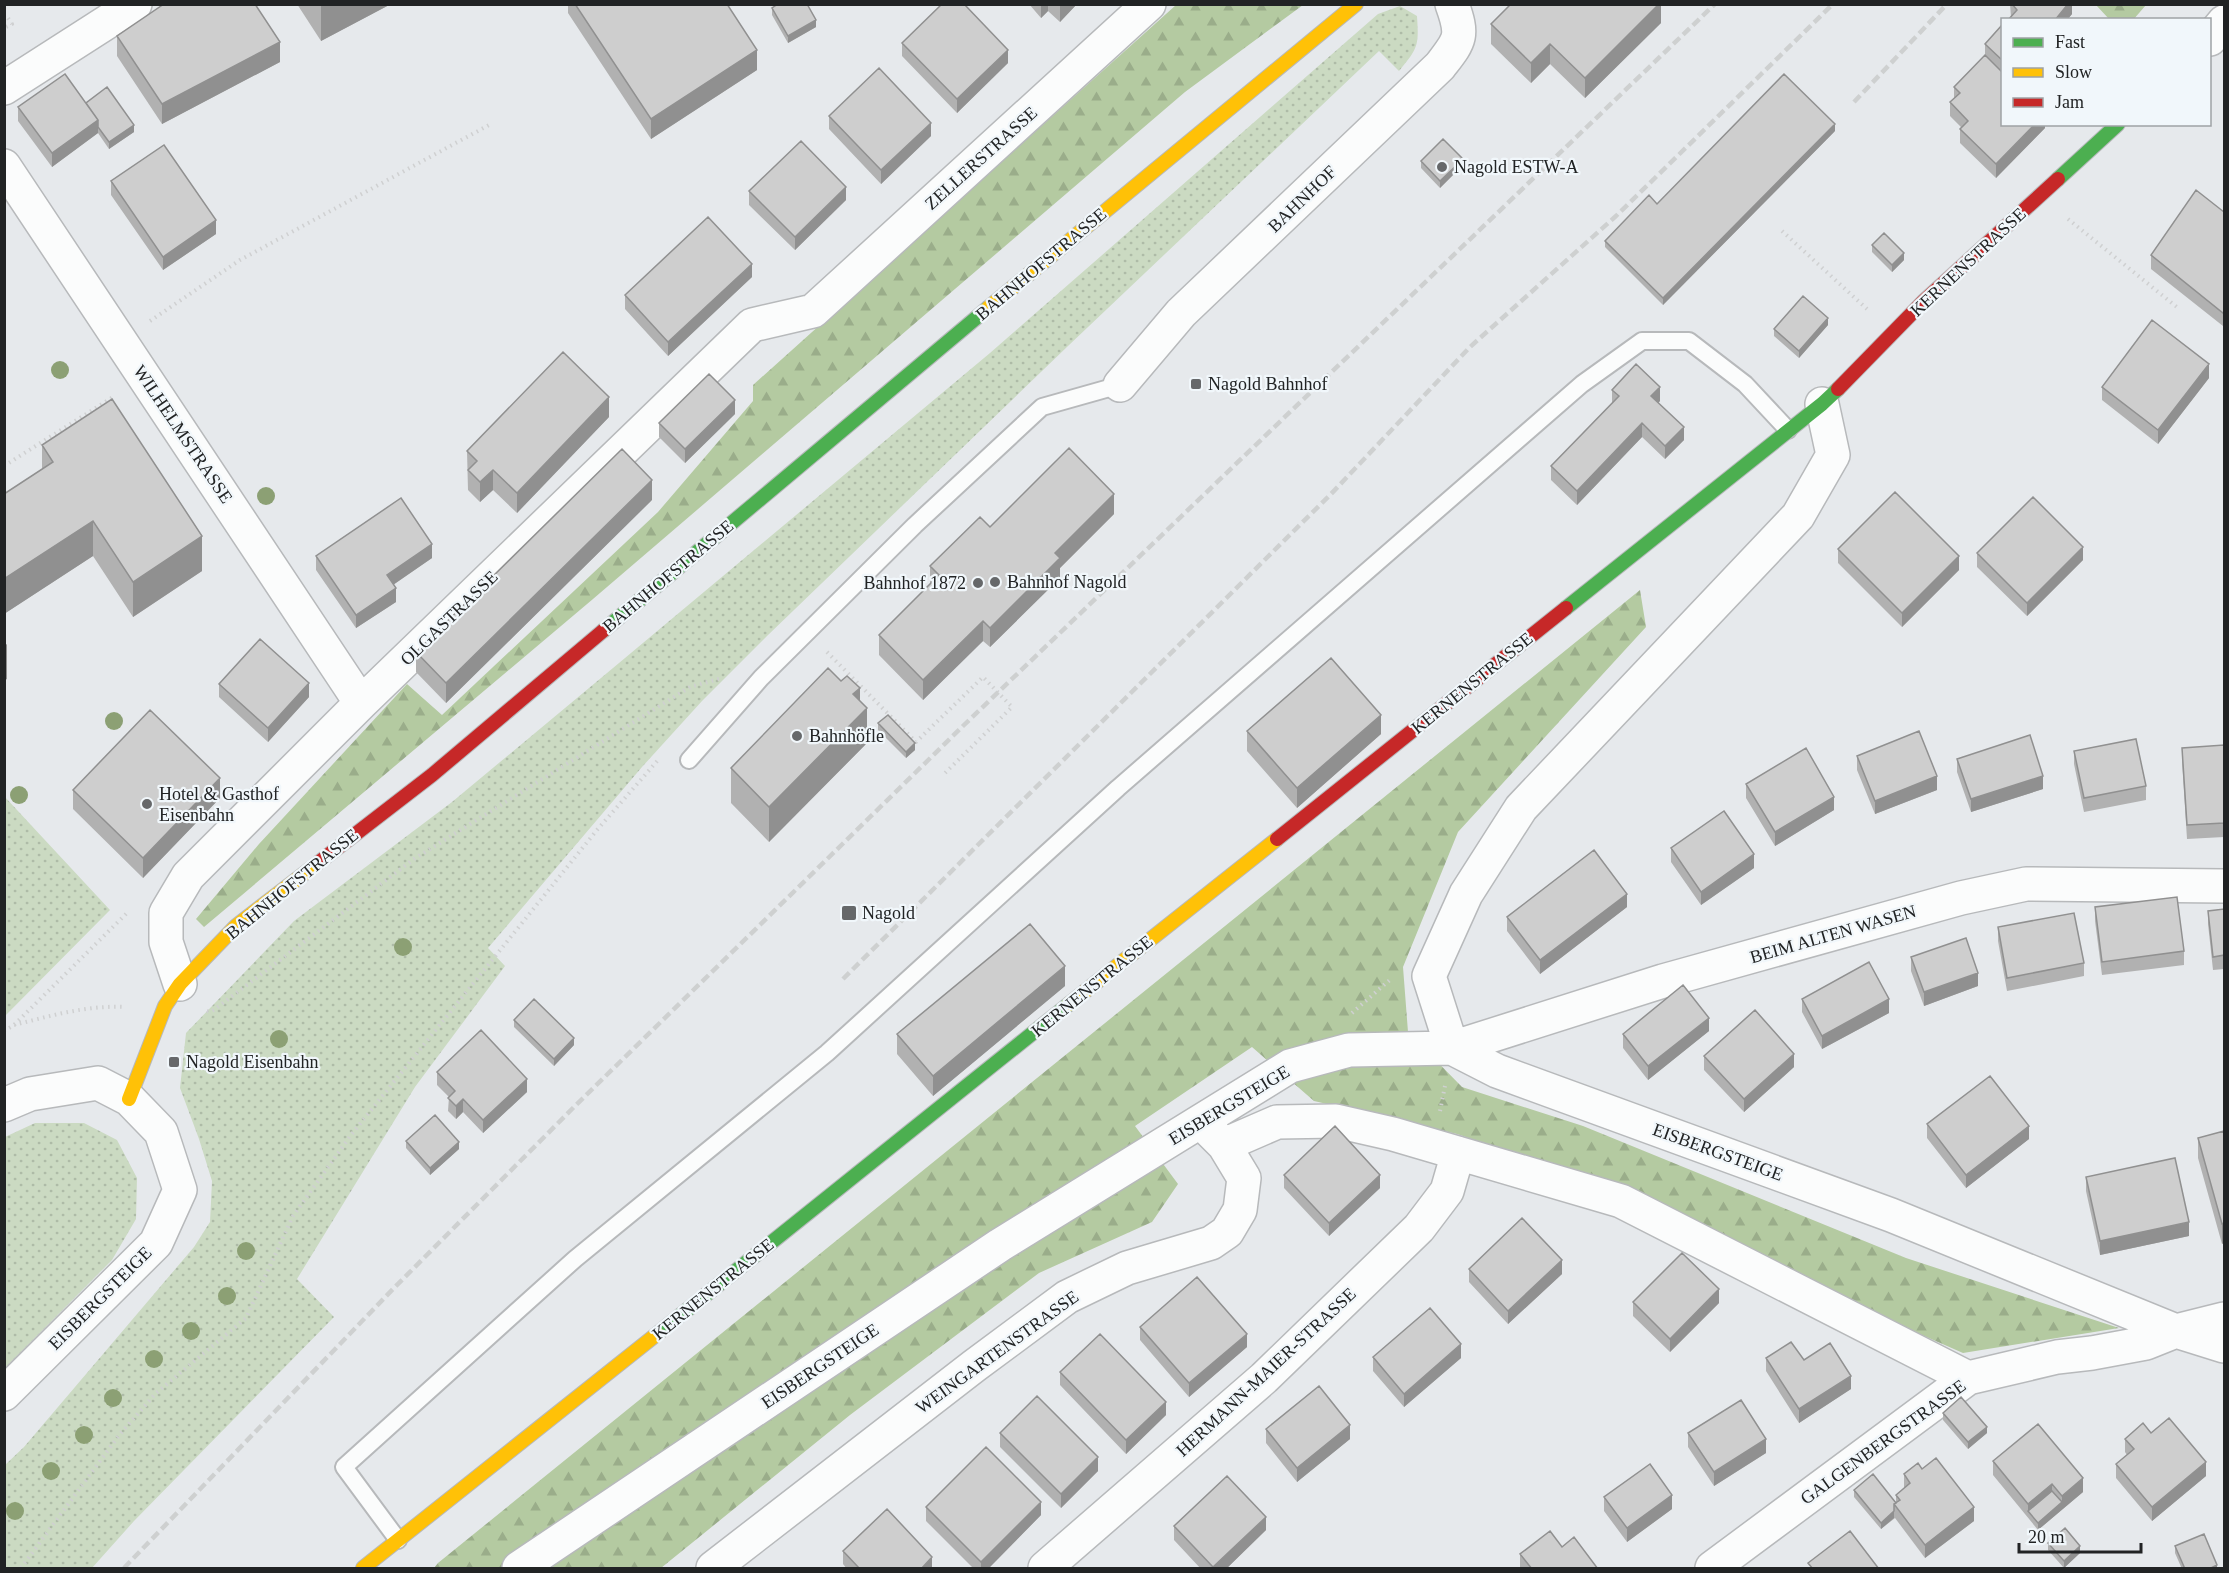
<svg xmlns="http://www.w3.org/2000/svg" width="2229" height="1573" viewBox="0 0 2229 1573" font-family="'Times New Roman',serif">
<defs>
<pattern id="grass-dots" width="8" height="8" patternUnits="userSpaceOnUse" patternTransform="scale(1.5)"><rect width="8" height="8" fill="#cbdac2"/><path d="M2 2h.1M6 6h.1" fill="none" stroke="#aebba7" stroke-width="1.8" stroke-linecap="round"/></pattern>
<pattern id="forest-firs" width="22" height="20" patternUnits="userSpaceOnUse" patternTransform="scale(1.5)"><rect width="22" height="20" fill="#b4caa1"/><path d="M5 1l3.5 6h-7zM16 11l3.5 6h-7z" fill="#9aad8a"/></pattern>
</defs>
<rect width="100%" height="100%" fill="#e6e9ec"/>
<path fill="url(#grass-dots)" d="M1400,6l17,10c2,30 1,32 -18,55l-20,-20 -311,295 -301,290 -65,65 -60,66 -154,181 17,18 -90,121 -118,192 37,38 -200,204 -42,47h-87v-103l19,-18 170,-200 16,-25 2,-41 -13,-42 -19,-51 6,-55 108,-112 158,-119 173,-144 365,-305 388,-339z
M4,796l106,114 -105,106h-1z
M35,1123h49l33,17 20,38 -1,41 -24,41 -107,108v-231z"/>
<path fill="url(#forest-firs)" d="M1176,5h127l-118,87 -592,507 -389,328 -8,-8 63,-75 148,-160 35,31 216,-203 95,-111v-16z
M2096,5h50l-13,15 -24,-1z
M1640,590l6,37 -188,205 -55,135 5,65 54,55 121,39 323,132 213,70 -156,25 -73,-32 -253,-126 -180,-61 -143,-33 -62,-54 -117,79 43,58 -26,38 -113,51 -189,142 -189,153h-227l4,-5z"/>
<g fill="none" stroke-linecap="round" stroke-linejoin="round">
<g stroke="#b7b9bb" stroke-width="20">
<path id="lane" d="M689,760l72,-82 154,-153 127,-118 78,-22
M398,1540l-54,-73 231,-208 252,-206 291,-265 464,-404 60,-43h47l56,43 43,46"/>
</g>
<g stroke="#b7b9bb" stroke-width="36">
<path id="street" d="M2210,39l14,-17
M4,88l131,-84
M4,166l357,537
M1120,385l61,-72 259,-247c20,-26 24,-29 12,-62
M180,984l-14,-42v-29l22,-37 173,-173 391,-378 61,-14 336,-307
M1452,1048l211,-67 298,-83 65,-14 198,2
M1452,1048l-23,-72 37,-82 55,-86 277,-292 35,-61 -11,-51
M4,1105l26,-11 68,-11 31,16 32,33 19,58 -24,53 -152,151
M1224,1145l53,-23 59,-1 57,13 228,67 347,177
M519,1568l481,-323 290,-179 59,-16 103,-2 45,23 394,144 285,116 48,15
M713,1568l261,-202 93,-69 60,-29 84,-25 16,-11 13,-22 4,-32 -20,-33 -14,-14
M1045,1568l219,-190 155,-150 28,-37 11,-38
M1712,1568l256,-190 89,-21 35,-4 54,-10 30,-12 48,-12"/>
</g>
<g stroke="#b7b9bb" stroke-width="16">
<path id="fast" d="M2058,179l60,-55
M1566,608l256,-204 16,-15
M604,630l384,-322
M657,1334l412,-330"/>
</g>
<g stroke="#b7b9bb" stroke-width="16">
<path id="slow" d="M988,308l368,-304
M1069,1004l208,-165
M129,1099l36,-93 15,-22 56,-58 82,-63
M363,1568l294,-234"/>
</g>
<g stroke="#b7b9bb" stroke-width="16">
<path id="jam" d="M1838,389l85,-87 135,-123
M1277,839l289,-231
M318,863l114,-88 172,-145"/>
</g>
<path stroke="#cfd0d1" stroke-width="4" stroke-dasharray="1.5 4.5" stroke-linecap="butt" d="M4,16l2,-1 6,9 -8,4
M2068,219l110,89
M1782,231l85,78
M150,321l90,-61 249,-135
M4,466l109,-69
M827,652l89,90 67,-65 29,30 -70,69
M207,1011l4,1 203,-153 276,-172 32,-9
M1352,1013l40,-35
M14,1025c36,-9 73,-20 111,-18
M4,1031l10,-6 113,-112
M1440,1111l5,-25
M21,1568l99,-134 35,-40 91,-76 47,-102 58,-81 246,-305 62,-71"/>
<use href="#lane" stroke="#fbfcfc" stroke-width="16"/>
<use href="#street" stroke="#fbfcfc" stroke-width="33"/>
<use href="#fast" stroke="#4caf50" stroke-width="14"/>
<use href="#slow" stroke="#ffc107" stroke-width="14"/>
<use href="#jam" stroke="#c62828" stroke-width="14"/>
<path stroke="#ced0d0" stroke-width="4.5" stroke-dasharray="9 4.5" stroke-linecap="butt" d="M1854,102l93,-98
M843,979l488,-485 139,-147 146,-131 217,-212
M124,1568l269,-279 183,-184 388,-380 751,-721"/>
</g>
<g fill="#8ca074">
<circle cx="60" cy="370" r="9"/>
<circle cx="266" cy="496" r="9"/>
<circle cx="114" cy="721" r="9"/>
<circle cx="19" cy="795" r="9"/>
<circle cx="403" cy="947" r="9"/>
<circle cx="279" cy="1039" r="9"/>
<circle cx="246" cy="1251" r="9"/>
<circle cx="227" cy="1296" r="9"/>
<circle cx="191" cy="1331" r="9"/>
<circle cx="154" cy="1359" r="9"/>
<circle cx="113" cy="1398" r="9"/>
<circle cx="84" cy="1435" r="9"/>
<circle cx="51" cy="1471" r="9"/>
<circle cx="15" cy="1511" r="9"/>
</g>
<path fill="#b1b1b1" d="M297,4h94l-70,37z
M568,4h159l30,66 -106,69 -83,-126z
M1029,4h48l-17,18 -12,-11 -7,7z
M1661,4v19l-76,75 -35,-34 -19,19 -40,-39v-20z
M2010,4h62v10l-5,6h-59l3,-3z
M772,8l44,19 -28,16 -16,-28z
M2002,25v99h43v4l-49,50 -36,-35v-14l2,-1 -12,-12v-14l4,-3v-12l31,-32v-11z
M117,36l163,26 -118,62 -45,-68z
M902,43l106,20 -51,50 -55,-57z
M86,103l48,29 -25,17 -11,-16 -46,34 -34,-46v-14z
M829,116l102,20 -50,48 -52,-55z
M1835,131l-172,174 -58,-58v-6l52,-37z
M1421,161l42,4 -23,23 -19,-20z
M111,181l105,53 -53,36 -52,-75z
M749,191l97,9 -51,50 -46,-45z
M2224,212l-1,114 -72,-57v-14z
M1872,245l32,15 -12,12 -20,-20z
M752,277l-84,79 -43,-47v-14z
M1828,325l-29,33 -25,-22v-7z
M2209,378l-51,66 -56,-44v-13z
M1612,390l48,11 -2,2 26,37 -19,19 -23,-22 -65,68 -26,-25v-14l61,-63z
M735,414l-50,49 -26,-26v-14z
M609,417l-92,96 -24,-23 -13,12 -12,-12 -1,-39z
M42,445l160,126 -69,46 -40,-61 -89,58v-120l38,-25z
M652,500l-206,203 -30,-31v-20z
M1114,514l-54,54v10l-70,69 -7,-6 -60,59 -44,-45v-20l51,-51v-18l60,-39z
M1838,549l121,21 -57,57 -64,-64z
M1977,553l106,7 -56,56 -50,-49z
M316,556l116,2 -39,27 3,17 -40,26 -40,-58z
M219,684l90,13 -41,45 -49,-45z
M860,701l7,42 -98,99 -38,-39v-35z
M878,723l37,27 -9,8 -28,-28z
M1247,731l134,3 -84,74 -50,-57z
M2224,745v92l-37,2 -5,-78v-13z
M2074,751l72,35v14l-62,12 -10,-48z
M1857,756l80,34 -62,24 -18,-44z
M1957,759l86,30 -72,23 -14,-40z
M1746,784l88,26 -59,36 -29,-48z
M73,790l147,8 -77,80 -70,-69z
M1671,848l83,20 -53,37 -30,-43z
M1627,907l-87,67 -33,-43v-14z
M2095,907l89,44v14l-82,10 -7,-54z
M2224,909v60l-11,1 -5,-46v-13z
M1998,927l86,36v13l-77,15 -9,-50z
M1911,957l67,29 -54,20 -13,-35z
M1065,986l-132,110 -36,-42v-20z
M1802,999l87,14 -67,36 -20,-37z
M514,1020l60,25 -20,21 -40,-39z
M1709,1031l-61,49 -25,-32v-14z
M1704,1056l90,11 -50,45 -40,-42z
M437,1072l90,20 -44,41 -20,-21 -7,7 -8,-8 1,-14 -12,-12z
M1927,1124l102,15 -63,49 -39,-50z
M2224,1131l-2,113 -24,-86v-20z
M406,1141l53,8 -29,26 -24,-27z
M1284,1175l96,13 -51,48 -45,-48z
M2086,1177l103,59 -89,19 -14,-64z
M1469,1269l93,5 -54,50 -39,-42z
M1633,1302l86,1 -49,49 -37,-36z
M1140,1327l107,20 -58,50 -49,-57z
M1373,1357l88,1 -57,49 -31,-36z
M1766,1358l85,31 -52,34 -33,-52z
M1060,1372l106,43 -40,39 -66,-69z
M1943,1413l44,20 -19,16 -25,-29z
M1266,1429l84,10 -53,43 -31,-39z
M1000,1433l98,38 -37,37 -61,-61z
M1688,1433l78,20 -52,33 -26,-39z
M2151,1433l55,43 -54,45 -36,-43v-14l11,-9 -2,-3v-13z
M1993,1461l90,31 -45,38 -45,-55z
M1922,1469l52,52 -49,37 -30,-40 -14,11 -27,-32v-7l42,12v-7l8,-7v-14z
M1604,1497l68,12 -45,33 -23,-31z
M926,1507l115,8 -53,54h-14l-48,-48z
M1174,1526l92,4 -40,39h-25l-27,-29z
M2048,1543l32,10 -16,15 -16,-18z
M2175,1546l42,23h-35l-7,-16z
M1562,1547l36,22 -78,-1v-14z
M843,1551l89,18h-85l-4,-5z"/>
<path fill="#909090" d="M323,4h68l-70,37v-36z
M1041,4h7v7l-7,7z
M1060,4h17l-17,18z
M1659,4h2v19l-76,75v-20z
M2068,4h4v10l-5,6h-12z
M816,20v7l-28,16v-7z
M280,42v20l-118,62v-20z
M1550,44v20l-19,19v-20z
M757,50v20l-106,69v-20z
M1008,50v13l-51,50v-14z
M98,120v13l-46,34v-14z
M931,123v13l-50,48v-14z
M1835,124v7l-172,174v-7z
M2035,124h10v4l-49,50v-14z
M134,125v7l-25,17v-7z
M1463,159v6l-23,23v-7z
M846,187v13l-51,50v-13z
M216,220v14l-53,36v-13z
M1904,253v7l-12,12v-7z
M752,264v13l-84,79v-14z
M2224,311v13l-1,2v-13z
M1828,318v7l-29,33v-7z
M2209,364v14l-51,66v-14z
M1660,387v14l-9,9v-14z
M609,397v20l-92,96v-20z
M735,400v14l-50,49v-14z
M1642,423v14l-65,68v-14z
M1684,427v13l-19,19v-13z
M493,470v20l-13,12v-20z
M652,480v20l-206,203v-20z
M1114,494v20l-54,54v10l-70,69v-19l65,-75z
M93,521v35l-89,58v-35z
M202,536v35l-69,46v-35z
M432,544v14l-45,31v-14z
M2083,547v13l-56,56v-13z
M1959,556v14l-57,57v-14z
M396,588v14l-40,26v-13z
M983,621v20l-60,59v-20z
M7,644v35l-3,2v-35z
M309,683v14l-41,45v-14z
M860,688v27l7,-7v35l-98,99v-35l84,-113z
M1381,715v19l-84,74v-20z
M915,743v7l-9,8v-6z
M1937,776v14l-62,24v-13z
M2043,776v13l-72,23v-13z
M220,778v20l-77,80v-20z
M1834,797v13l-59,36v-14z
M1754,854v14l-53,37v-13z
M1627,894v13l-87,67v-14z
M1065,966v20l-132,110v-20z
M1978,973v13l-54,20v-14z
M1889,999v14l-67,36v-13z
M1709,1018v13l-61,49v-14z
M574,1038v7l-20,21v-7z
M1794,1054v13l-50,45v-13z
M527,1079v13l-44,41v-13z
M463,1099v13l-7,7v-13z
M2029,1126v13l-63,49v-13z
M459,1142v7l-29,26v-7z
M1380,1175v13l-51,48v-13z
M2189,1222v14l-89,19v-14z
M2224,1223v20l-2,1v-20z
M1562,1260v14l-54,50v-13z
M1719,1289v14l-49,49v-13z
M1247,1334v13l-58,50v-14z
M1461,1344v14l-57,49v-13z
M1851,1376v13l-52,34v-14z
M1166,1402v13l-40,39v-14z
M1350,1425v14l-53,43v-14z
M1987,1427v6l-19,16v-7z
M1766,1439v14l-52,33v-14z
M1098,1457v14l-37,37v-14z
M2206,1462v14l-54,45v-14z
M2083,1478v14l-45,38v-7l24,-21v-6z
M2052,1484v13l-24,14v-7z
M1672,1495v14l-45,33v-14z
M1041,1502v13l-53,54h-7v-7z
M1974,1507v14l-49,37v-13z
M1894,1511v7l-13,11v-6z
M1266,1517v13l-40,39h-13v-2z
M2080,1546v7l-16,15v-7z
M932,1557v12h-11z
M2217,1565v4h-8z"/>
<path fill="#cecece" stroke="#909090" stroke-width="1.5" d="M164,4h91l25,38 -118,62 -45,-68z
M575,4h152l30,46 -106,69z
M778,4h29l9,16 -28,16 -16,-28z
M942,4h22l44,46 -51,49 -55,-56z
M1511,4h148l-74,74 -35,-34 -19,19 -40,-39z
M2012,4h56l-13,16h-47l9,-10z
M2002,25v35l-17,-16z
M1985,55l17,17v52h33l-39,40 -36,-35 8,-8 -18,-19 10,-9 -6,-6z
M879,68l52,55 -50,47 -52,-54z
M65,74l33,46 -46,33 -34,-46z
M1784,74l51,50 -172,174 -58,-57 44,-46 8,9z
M107,87l27,38 -25,17 -11,-15v-7l-12,-17z
M1443,139l20,20 -23,22 -19,-20z
M801,141l45,46 -51,50 -46,-46z
M164,145l52,75 -53,37 -52,-76z
M2196,190l28,22v99l-1,2 -72,-58z
M708,217l44,47 -84,78 -43,-47z
M1884,233l20,20 -12,12 -20,-20z
M1803,296l25,22 -29,33 -25,-22z
M2152,320l57,44 -51,66 -56,-43z
M563,352l46,45 -92,96 -24,-23 -13,12 -12,-12 9,-9 -10,-10z
M1636,364l24,23 -9,9 33,31 -19,19 -23,-23 -65,68 -26,-25 68,-70 -7,-6z
M709,374l26,26 -50,49 -26,-26z
M112,399l90,137 -69,46 -40,-61 -89,58v-85l49,-32 -11,-17z
M1069,448l45,46 -59,59 5,5 -70,70 -7,-7 -60,59 -44,-45 60,-60 -9,-9 50,-49 10,10z
M622,449l30,31 -206,203 -30,-31z
M1895,492l64,64 -57,57 -64,-64z
M2033,497l50,50 -56,56 -50,-50z
M401,498l31,46 -45,31 9,13 -40,27 -40,-59z
M260,639l49,44 -41,45 -49,-44z
M1331,658l50,57 -84,73 -50,-57z
M828,668l13,13 6,-5 13,12 -7,6 14,14 -98,99 -38,-39z
M150,710l70,68 -77,80 -70,-68z
M888,715l27,28 -9,9 -28,-29z
M1919,731l18,45 -62,25 -18,-45z
M2030,735l13,41 -72,23 -14,-40z
M2136,739l10,47 -62,12 -10,-47z
M2224,745v78l-37,2 -5,-77z
M1806,748l28,49 -59,35 -29,-48z
M1724,811l30,43 -53,38 -30,-44z
M1594,850l33,44 -87,66 -33,-43z
M2177,897l7,54 -82,11 -7,-55z
M2224,909v46l-11,2 -5,-46z
M2074,913l10,50 -77,15 -9,-51z
M1030,924l35,42 -132,110 -36,-42z
M1966,938l12,35 -54,19 -13,-35z
M1869,962l20,37 -67,37 -20,-37z
M1683,985l26,33 -61,48 -25,-32z
M534,999l40,39 -20,21 -40,-39z
M1755,1010l39,44 -50,45 -40,-43z
M481,1030l46,49 -44,41 -20,-21 -7,7 -8,-8 7,-7 -18,-19z
M1990,1076l39,50 -63,49 -39,-51z
M435,1115l24,27 -29,26 -24,-27z
M1335,1126l45,49 -51,48 -45,-48z
M2224,1131v92l-2,1 -24,-86z
M2175,1158l14,64 -89,19 -14,-64z
M1522,1218l40,42 -54,51 -39,-42z
M1682,1253l37,36 -49,50 -37,-37z
M1197,1277l50,57 -58,49 -49,-56z
M1430,1308l31,36 -57,50 -31,-37z
M1100,1334l66,68 -40,38 -66,-68z
M1791,1342l13,18 26,-17 21,33 -52,33 -33,-51z
M1319,1386l31,39 -53,43 -31,-39z
M1037,1396l61,61 -37,37 -61,-61z
M1961,1397l26,30 -19,15 -25,-29z
M1741,1400l25,39 -52,33 -26,-39z
M2169,1418l37,44 -54,45 -36,-43 18,-15 -9,-10 18,-16 8,10z
M2038,1424l45,54 -21,18 -10,-12 -24,20 -35,-43z
M986,1447l55,55 -60,60 -55,-55z
M1936,1458l38,49 -49,38 -31,-41 6,-4 -4,-5 14,-12 -6,-9 14,-11 4,6z
M1650,1464l22,31 -45,33 -23,-31z
M1873,1474l23,29 -2,1v7l-13,12 -27,-33z
M1227,1476l39,41 -53,50 -39,-41z
M2052,1491l10,11 -24,21 -10,-12z
M887,1509l45,48 -11,12h-61l-17,-18z
M2065,1528l15,18 -16,15 -16,-18z
M1550,1531l12,16 12,-10 24,32h-66l-12,-15z
M1850,1531l29,38h-66l-5,-6z
M2204,1534l13,31 -8,4h-24l-10,-23z"/>
<g fill="#66686a" stroke="#f1f7fb" stroke-width="2">
<circle cx="1442" cy="167" r="6"/>
<rect x="1190" y="378" width="12" height="12" rx="3"/>
<circle cx="995" cy="582" r="6"/>
<circle cx="978" cy="583" r="6"/>
<circle cx="797" cy="736" r="6"/>
<circle cx="147" cy="804" r="6"/>
<rect x="841" y="905" width="16" height="16" rx="3"/>
<rect x="168" y="1056" width="12" height="12" rx="3"/>
</g>
<g text-anchor="middle" dominant-baseline="central" stroke-width="4.5" stroke-linejoin="round" paint-order="stroke">
<g font-size="18" fill="#212324" stroke="#f1f7fb">
<text transform="translate(981 158) rotate(-42)">ZELLERSTRASSE</text>
<text transform="translate(1302 199) rotate(-44)">BAHNHOF</text>
<text transform="translate(1968 262) rotate(-43)">KERNENSTRASSE</text>
<text transform="translate(1041 264) rotate(-40)">BAHNHOFSTRASSE</text>
<text transform="translate(183 434) rotate(56)">WILHELMSTRASSE</text>
<text transform="translate(668 576) rotate(-40)">BAHNHOFSTRASSE</text>
<text transform="translate(449 618) rotate(-44)">OLGASTRASSE</text>
<text transform="translate(1472 683) rotate(-39)">KERNENSTRASSE</text>
<text transform="translate(292 884) rotate(-39)">BAHNHOFSTRASSE</text>
<text transform="translate(1833 934) rotate(-16)">BEIM ALTEN WASEN</text>
<text transform="translate(1092 986) rotate(-39)">KERNENSTRASSE</text>
<text transform="translate(1229 1105) rotate(-31)">EISBERGSTEIGE</text>
<text transform="translate(1718 1152) rotate(20)">EISBERGSTEIGE</text>
<text transform="translate(713 1289) rotate(-39)">KERNENSTRASSE</text>
<text transform="translate(100 1298) rotate(-45)">EISBERGSTEIGE</text>
<text transform="translate(997 1352) rotate(-36)">WEINGARTENSTRASSE</text>
<text transform="translate(820 1366) rotate(-34)">EISBERGSTEIGE</text>
<text transform="translate(1266 1372) rotate(-43)">HERMANN-MAIER-STRASSE</text>
<text transform="translate(1883 1442) rotate(-36)">GALGENBERGSTRASSE</text>
</g>
<g font-size="18" fill="#212324" stroke="#f1f7fb" text-anchor="start">
<text x="1454" y="167">Nagold ESTW-A</text>
<text x="1208" y="384">Nagold Bahnhof</text>
<text x="1007" y="582">Bahnhof Nagold</text>
<text x="966" y="583" text-anchor="end">Bahnhof 1872</text>
<text x="809" y="736">Bahnhöfle</text>
<text x="159" y="794">Hotel &amp; Gasthof<tspan x="159" dy="21">Eisenbahn</tspan></text>
<text x="862" y="913">Nagold</text>
<text x="186" y="1062">Nagold Eisenbahn</text>
</g>
</g>
<rect width="2229" height="1573" fill="none" stroke="#212324" stroke-width="12"/>
<rect x="2001" y="18" width="210" height="108" fill="#f1f7fb" stroke="#9ea2a5" stroke-width="1.5"/>
<rect x="2013" y="38" width="30" height="9" fill="#4caf50" stroke="#9ea2a5" stroke-width="1.5"/>
<text x="2055" y="48" font-size="18" fill="#212324">Fast</text>
<rect x="2013" y="68" width="30" height="9" fill="#ffc107" stroke="#9ea2a5" stroke-width="1.5"/>
<text x="2055" y="78" font-size="18" fill="#212324">Slow</text>
<rect x="2013" y="98" width="30" height="9" fill="#c62828" stroke="#9ea2a5" stroke-width="1.5"/>
<text x="2055" y="108" font-size="18" fill="#212324">Jam</text>
<path d="M2019 1543v9h122v-9" fill="none" stroke="#212324" stroke-width="3"/>
<text x="2028" y="1543" font-size="18" fill="#212324" stroke="#f1f7fb" stroke-width="4.5" paint-order="stroke">20 m</text>
</svg>
